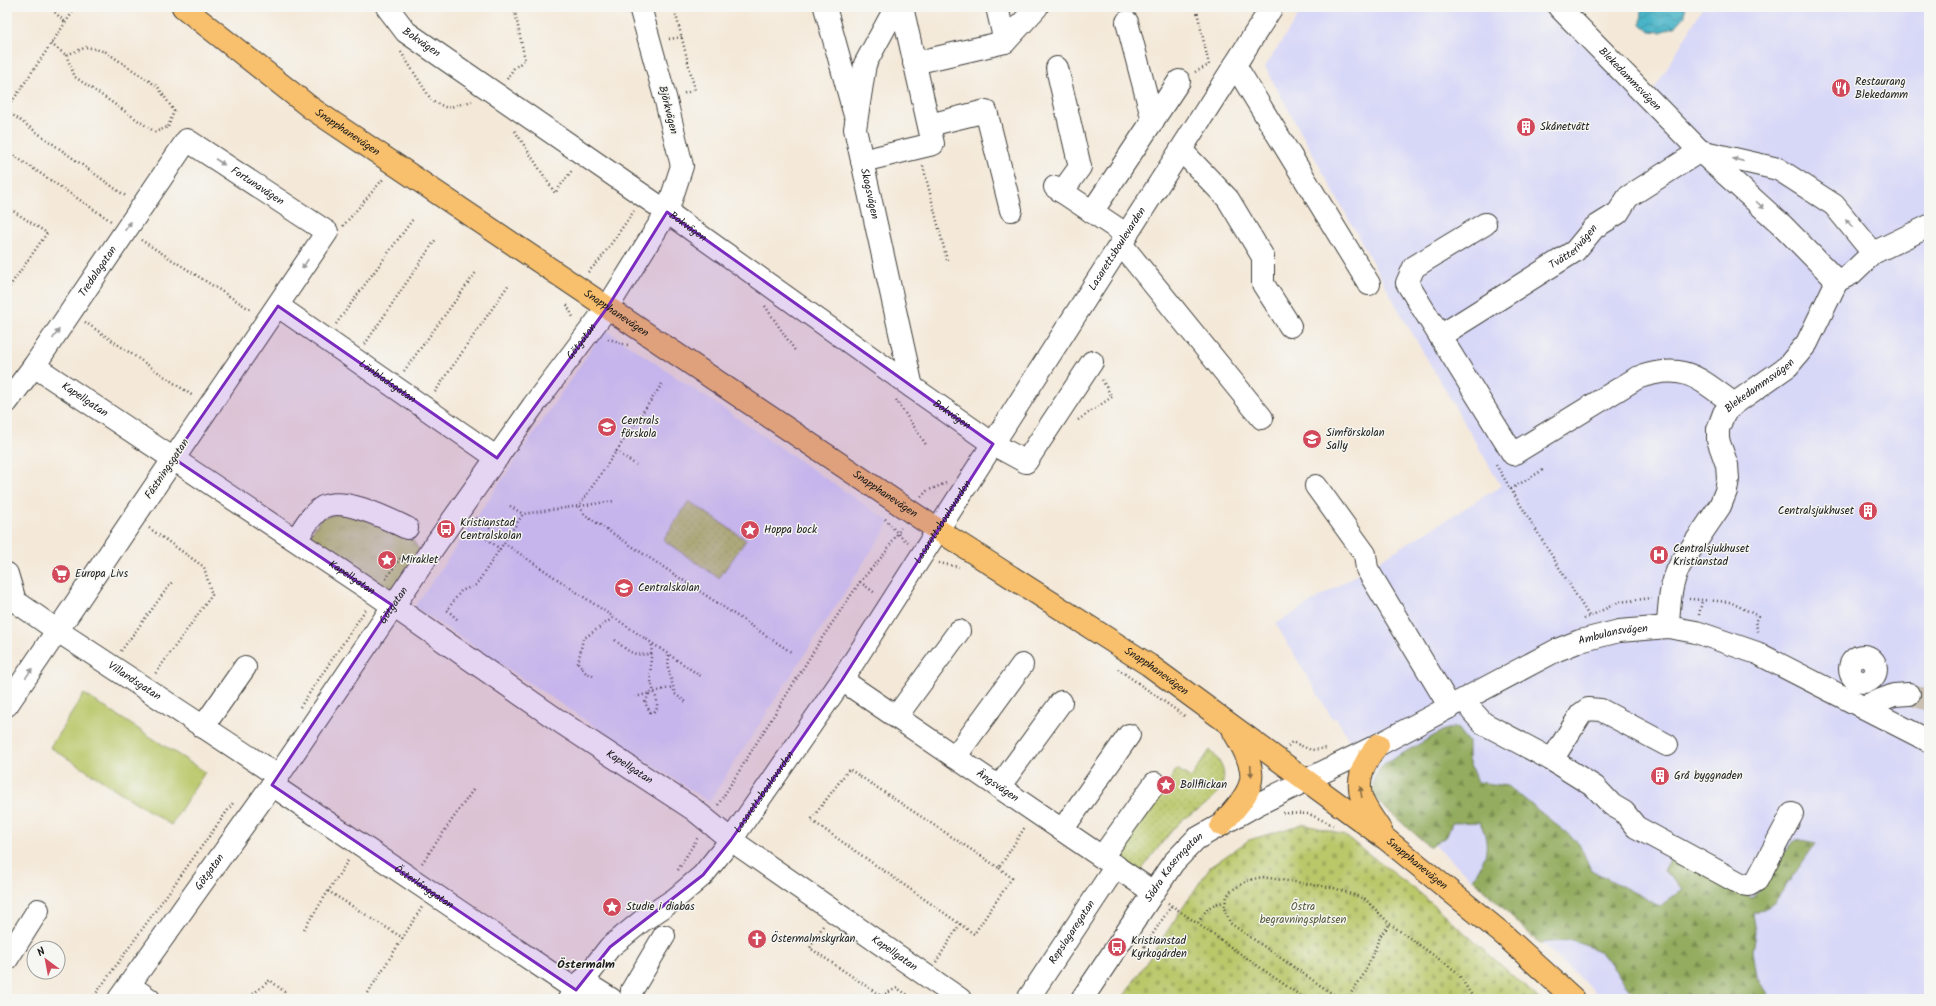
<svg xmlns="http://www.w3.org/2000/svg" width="1936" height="1006" viewBox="0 0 1936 1006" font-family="Kalam,sans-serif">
<defs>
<pattern id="grass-tufts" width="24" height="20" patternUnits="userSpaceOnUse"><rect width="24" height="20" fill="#bac86a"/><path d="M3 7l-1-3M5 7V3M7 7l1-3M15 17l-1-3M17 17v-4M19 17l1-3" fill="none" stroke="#9fab5b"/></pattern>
<pattern id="forest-firs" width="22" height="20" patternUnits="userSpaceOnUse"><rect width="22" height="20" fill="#93ac5e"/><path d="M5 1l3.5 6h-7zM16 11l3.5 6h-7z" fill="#778b4d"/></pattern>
<pattern id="cemetery-stones" width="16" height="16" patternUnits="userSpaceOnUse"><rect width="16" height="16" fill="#bac86a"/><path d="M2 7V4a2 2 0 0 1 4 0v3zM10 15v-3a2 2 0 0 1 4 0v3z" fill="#9fab5b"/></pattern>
<pattern id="park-dots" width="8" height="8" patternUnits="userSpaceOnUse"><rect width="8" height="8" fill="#bac86a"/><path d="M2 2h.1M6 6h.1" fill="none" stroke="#9fab5b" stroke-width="1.8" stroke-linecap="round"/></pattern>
<pattern id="water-waves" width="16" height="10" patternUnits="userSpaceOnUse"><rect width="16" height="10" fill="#49b4c7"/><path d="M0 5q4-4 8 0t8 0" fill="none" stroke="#3c92a1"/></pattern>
</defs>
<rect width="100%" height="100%" fill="#f6f6f2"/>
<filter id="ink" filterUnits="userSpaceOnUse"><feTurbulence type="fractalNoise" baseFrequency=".025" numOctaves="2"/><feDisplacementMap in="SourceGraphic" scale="8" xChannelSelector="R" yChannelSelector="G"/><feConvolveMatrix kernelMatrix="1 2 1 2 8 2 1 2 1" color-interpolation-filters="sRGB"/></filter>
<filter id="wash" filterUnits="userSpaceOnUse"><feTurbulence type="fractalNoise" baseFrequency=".012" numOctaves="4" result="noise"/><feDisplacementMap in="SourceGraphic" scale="16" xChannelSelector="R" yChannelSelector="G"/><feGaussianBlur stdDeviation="0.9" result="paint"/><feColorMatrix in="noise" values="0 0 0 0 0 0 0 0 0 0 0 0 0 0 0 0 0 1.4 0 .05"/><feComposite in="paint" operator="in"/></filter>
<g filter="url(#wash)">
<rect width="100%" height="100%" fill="#f4e9d9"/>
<path fill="#d7d7f8" d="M1304,7h242l98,100 59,-100h226v992h-326l-226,-206 -35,-66 -6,-9h-4l-56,-94 225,-138 -104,-179 -132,-240z
M605,329l285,193 -181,280 -294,-195z"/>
<path fill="url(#grass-tufts)" stroke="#6b7243" d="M348,512l64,27 7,11 -20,35 -9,5 -14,-5 -67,-49 13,-19z"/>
<path fill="url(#forest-firs)" stroke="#58643d" d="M1456,727l12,15v18l9,22 31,4 71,57 12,27 69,36 23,-17 -19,-18 9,-17 79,44c18,-18 25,-42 44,-59l20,4 -42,60 -21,11 3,18 -3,19 4,25 14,23h-134l-36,-47 -29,-12 -33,3 -66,-64c14,-23 18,-32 7,-57l-28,1 -5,13 -17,11 -45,-39 -13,-14 3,-19 9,-11 60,-34z"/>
<path fill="url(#cemetery-stones)" stroke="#6b7243" d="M1303,824l41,11 77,59 118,105h-417l88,-132 39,-27z"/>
<path fill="url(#park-dots)" stroke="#6b7243" d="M689,501l57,39 -27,38 -56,-38z
M1210,750c20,21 18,36 -4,54 -7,7 -18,10 -25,17 -15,15 -28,34 -41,51l-32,-23 56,-60 13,-20 14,9z"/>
<path fill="#bac86a" stroke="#6b7243" d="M84,694l121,78 -34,53 -121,-78z"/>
<path fill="url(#water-waves)" stroke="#326872" d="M1642,7h43v9l-9,10 -15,6 -12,-1 -8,-7z"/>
</g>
<g filter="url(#ink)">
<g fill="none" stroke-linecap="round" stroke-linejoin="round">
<path stroke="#c9c0b3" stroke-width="22" stroke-dasharray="22 11" stroke-linecap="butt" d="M1909,694l20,6"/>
<g stroke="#3c3b38" stroke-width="24">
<g id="minor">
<path id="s1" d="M387,7l19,25 261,180 245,175 81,57 33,18 66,-100"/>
<path d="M825,7l29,105"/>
<path id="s2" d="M896,7l-31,57 -10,65 57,258"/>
<path id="s3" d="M1559,7l141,144 83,75 54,55"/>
<path d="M1127,22l26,99"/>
<path d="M1005,42l32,-35"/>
<path d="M914,63l91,-21 -8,-35"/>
<path d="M1235,65l134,219"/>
<path d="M1057,68l23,99 -18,25"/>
<path d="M929,125l57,-14 25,99"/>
<path d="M1181,150l47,49 35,58v27l27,42"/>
<path d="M1704,152l74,17 56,36 39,48"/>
<path d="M862,161l71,-17 -31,-137"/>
<path d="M1055,187l72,48"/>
<path d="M1092,212l87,-131"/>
<path d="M1485,224l-71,43 -7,16 106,171 124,-76c47,-16 60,-1 97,26"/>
<path d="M1121,244l141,174"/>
<path id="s4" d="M278,306l219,152"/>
<path id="s5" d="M1440,336l135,-85 19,-23 24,-15 10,-16 72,-46"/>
<path id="s6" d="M34,366l342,228 183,127 134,88 38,31 229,159"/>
<path id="s7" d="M7,402l27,-36 153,-226 140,92 -320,473"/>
<path d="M1316,486l49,68 2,15 83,138"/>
<path d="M296,540c7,-11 15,-26 27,-33 20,-11 65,12 84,21"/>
<path id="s8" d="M7,574l8,27 43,30 220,145"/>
<path id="s9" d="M1668,627c1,-22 2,-43 12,-62l40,-59 6,-15 2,-12 -1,-14 -9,-25v-11l6,-16 10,-9 54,-38 19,-23 30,-62 14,-7 22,-21 56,-27"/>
<circle cx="1863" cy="669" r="13"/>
<path id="s10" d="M842,680l311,212"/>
<path d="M1862,707l32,-12 15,-1"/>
<path d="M1472,711l11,12 69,37 43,27 17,18 12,7 12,15 105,57 8,1 8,-5 35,-66"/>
<path d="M896,717l63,-86"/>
<path d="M203,727l42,-60"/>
<path d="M955,757l67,-92"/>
<path d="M1552,760l29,-46 7,-5 13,1 66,35"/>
<path id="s11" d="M272,785l304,205"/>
<path d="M999,787l62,-85"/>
<path d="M1062,830l67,-95"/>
<path d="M1102,857l53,-74"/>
<path d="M7,959l31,-49"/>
<path d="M582,981l29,18"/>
<path d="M129,985l20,14"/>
<path id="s12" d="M119,999l153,-214 156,-230 105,-149 74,-98 60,-96 15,-46 -17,-69 -25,-90"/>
<path id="s13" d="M569,999l41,-52 32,-26 33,-22 28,-24 28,-35 111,-160 430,-673"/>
<path d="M631,999l1,-9 32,-54"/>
<path id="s14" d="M1028,999l88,-133"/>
<path id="s15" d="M1082,999l91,-136 23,-24 60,-34 122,-60 179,-95 23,-9 39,-10 49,-4 28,5 61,21 172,88"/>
</g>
</g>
<g stroke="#3c3b38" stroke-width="24">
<g id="major">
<path id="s16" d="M183,7l128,101 627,422 211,135 237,174 118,96 70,64"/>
<path d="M1378,745c-13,15 -23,33 -16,54 4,11 13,22 19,32"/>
<path d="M1221,825c34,-39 41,-46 13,-93"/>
</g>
</g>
<path stroke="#3c3b38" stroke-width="2.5" stroke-dasharray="1 3" stroke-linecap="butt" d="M49,7l16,15
M674,7l21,83 -13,4
M669,39l13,-2
M51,44l15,11 21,-8 19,5 52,35 16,24 -6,16
M401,52l31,49 15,7 25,-7
M66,55l9,22 80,55 13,-5
M1195,72l14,-7 -13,-58
M507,79l7,-11 11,-8 -11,-53
M7,109l69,-102
M7,111l120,86
M515,131l40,62 18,-24
M7,151l104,70
M923,166l24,94
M7,207l40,26 -40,57
M343,226l41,-48
M141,240l110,70
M588,272l11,-11 35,-50
M567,305l7,14
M765,306l31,46
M85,322l108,74
M336,324l77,-105
M608,339l11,3
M619,343l9,2
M365,344l71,-105
M7,358l4,7
M404,371l73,-100
M662,384l-83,122 6,9 206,137
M435,392l74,-108
M896,400l31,46
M1078,420l34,-23 -10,-17
M616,451l20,14
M1496,465l93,151
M1511,489l32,-19
M921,497l6,-6 19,-8
M510,506l13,8
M476,518l18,12
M885,519c8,8 13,17 23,23
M149,528l55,39 8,28 -57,79
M487,539l13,10
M504,543l198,134
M939,563l20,4
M386,579l12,-18 5,-5
M860,582l15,11
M1689,599l41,3 28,14 -3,6 4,12
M1699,615l3,-14
M457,619l-10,-9 14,-19 15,-6 47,-71 91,-13
M1584,619l35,-17 33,-4
M615,640c14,12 17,16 36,14
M121,651l51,-69
M669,655l-1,12 7,27 11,8
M1118,669l68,48
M593,676l-8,-4 -7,-9 5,-24 30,-21
M649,694l-4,9 5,9 6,-1c4,-12 -4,-19 -5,-31 -1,-13 0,-24 1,-36
M635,697l38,-10
M300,707l66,-98
M1288,746l4,-4 19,8 16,-2
M718,805l102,-164 40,-59 25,-29 16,-25
M1283,813l26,1 24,11
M422,863l51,-73
M678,870l20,-33
M328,891l75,47
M1168,903l137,96
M1198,923c8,-13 10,-19 27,-21
M960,924l14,10 38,-56 -13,-10
M823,926l-13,22 71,48 16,-8 17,11
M304,929l45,-70
M1144,947l28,-42
M936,962l24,-38 -149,-104 38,-51 150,99 26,-41
M368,993l54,-86
M92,999l141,-196
M247,999l23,-19 17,14
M1340,999l-110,-76 -6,-15 3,-12 5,-6 17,-10 13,-3 72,11 31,11 25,25 67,48 17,27
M1347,999l17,-25 17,-39 9,-11"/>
<use href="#minor" stroke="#fff" stroke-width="22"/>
<use href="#major" stroke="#f8bf6c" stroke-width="22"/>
</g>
<defs><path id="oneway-solid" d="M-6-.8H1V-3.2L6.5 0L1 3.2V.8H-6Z"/></defs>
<g fill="#999">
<use href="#oneway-solid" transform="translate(1738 160) rotate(-167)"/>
<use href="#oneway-solid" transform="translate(220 162) rotate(33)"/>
<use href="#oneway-solid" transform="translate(1760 205) rotate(42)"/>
<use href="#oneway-solid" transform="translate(1849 223) rotate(-129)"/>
<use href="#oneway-solid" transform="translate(128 226) rotate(-55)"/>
<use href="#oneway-solid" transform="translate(305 264) rotate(124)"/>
<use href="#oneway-solid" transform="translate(56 334) rotate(-56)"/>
<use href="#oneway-solid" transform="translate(29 673) rotate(-55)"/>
</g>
<g fill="#8a6e44">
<use href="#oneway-solid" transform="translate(1251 771) rotate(87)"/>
<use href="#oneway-solid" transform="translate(1361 792) rotate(-98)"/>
</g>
</g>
<path fill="#7b2cbf" fill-opacity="0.2" stroke="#7b2cbf" stroke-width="3" stroke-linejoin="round" d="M667,212l326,232 -151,236 -111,160 -28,35 -93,72 -34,43 -304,-205 120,-180 -219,-147 105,-152 219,152 110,-150z"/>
<defs>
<g id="restaurant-disc" transform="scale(1)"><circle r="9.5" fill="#d1495b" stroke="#f6f6f2"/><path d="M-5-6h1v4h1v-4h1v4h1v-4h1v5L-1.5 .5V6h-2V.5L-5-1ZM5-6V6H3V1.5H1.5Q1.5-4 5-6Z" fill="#fff"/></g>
<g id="building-disc" transform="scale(1)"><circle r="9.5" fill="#d1495b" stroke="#f6f6f2"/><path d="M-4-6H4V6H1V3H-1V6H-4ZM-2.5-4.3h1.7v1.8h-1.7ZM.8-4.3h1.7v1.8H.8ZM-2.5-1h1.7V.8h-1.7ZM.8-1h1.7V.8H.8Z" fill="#fff"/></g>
<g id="school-disc" transform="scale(1)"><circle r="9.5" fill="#d1495b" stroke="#f6f6f2"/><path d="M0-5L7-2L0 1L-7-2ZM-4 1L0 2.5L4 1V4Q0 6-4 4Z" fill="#fff"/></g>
<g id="bus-disc" transform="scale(1)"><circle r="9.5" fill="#d1495b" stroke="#f6f6f2"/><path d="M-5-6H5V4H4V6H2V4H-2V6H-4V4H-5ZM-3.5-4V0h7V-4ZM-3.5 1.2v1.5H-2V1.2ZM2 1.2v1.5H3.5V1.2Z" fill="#fff"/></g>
<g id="sight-disc" transform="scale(1)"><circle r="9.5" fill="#d1495b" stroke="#f6f6f2"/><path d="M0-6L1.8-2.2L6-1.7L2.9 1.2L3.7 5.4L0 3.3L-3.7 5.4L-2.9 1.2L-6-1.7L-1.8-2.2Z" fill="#fff"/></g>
<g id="hospital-disc" transform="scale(1)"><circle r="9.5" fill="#d1495b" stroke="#f6f6f2"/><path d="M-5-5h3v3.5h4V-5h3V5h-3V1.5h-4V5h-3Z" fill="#fff"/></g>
<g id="supermarket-disc" transform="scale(1)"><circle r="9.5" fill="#d1495b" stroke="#f6f6f2"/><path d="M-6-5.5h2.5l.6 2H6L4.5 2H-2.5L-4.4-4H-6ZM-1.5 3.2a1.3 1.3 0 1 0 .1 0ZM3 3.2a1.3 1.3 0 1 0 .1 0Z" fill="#fff"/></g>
<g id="church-disc" transform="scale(1)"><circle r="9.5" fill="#d1495b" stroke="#f6f6f2"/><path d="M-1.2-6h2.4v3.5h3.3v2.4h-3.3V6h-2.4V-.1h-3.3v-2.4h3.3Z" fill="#fff"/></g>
</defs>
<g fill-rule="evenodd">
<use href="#restaurant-disc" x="1841" y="88"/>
<use href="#building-disc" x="1526" y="127"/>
<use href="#school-disc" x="607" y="427"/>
<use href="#school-disc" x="1312" y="439"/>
<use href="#building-disc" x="1868" y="511"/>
<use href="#bus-disc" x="446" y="529"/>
<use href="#sight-disc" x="750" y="530"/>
<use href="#hospital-disc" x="1659" y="555"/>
<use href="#sight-disc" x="387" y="560"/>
<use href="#supermarket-disc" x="61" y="574"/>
<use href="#school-disc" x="624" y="588"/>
<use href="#building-disc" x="1660" y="776"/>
<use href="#sight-disc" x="1166" y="785"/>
<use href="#sight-disc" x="612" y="907"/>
<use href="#church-disc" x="757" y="939"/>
<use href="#bus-disc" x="1117" y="947"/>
</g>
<g text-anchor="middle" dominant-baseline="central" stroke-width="3" stroke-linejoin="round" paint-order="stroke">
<g font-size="11" fill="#1c1c1c" stroke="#f6f6f2">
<text stroke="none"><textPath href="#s1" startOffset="50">Bokvägen</textPath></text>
<text stroke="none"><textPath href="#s3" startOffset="101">Blekedammsvägen</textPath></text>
<text transform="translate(668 110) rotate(76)">Björkvägen</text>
<text stroke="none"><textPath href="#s16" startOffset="207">Snapphanevägen</textPath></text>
<text stroke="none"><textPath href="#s7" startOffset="402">Fortunavägen</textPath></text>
<text stroke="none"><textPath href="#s2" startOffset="197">Skogsvägen</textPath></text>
<text stroke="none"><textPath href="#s1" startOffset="374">Bokvägen</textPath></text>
<text stroke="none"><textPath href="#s5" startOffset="161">Tvätterivägen</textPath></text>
<text stroke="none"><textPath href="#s13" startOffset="935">Lasarettsboulevarden</textPath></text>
<text stroke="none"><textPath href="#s7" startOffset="159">Tredalagatan</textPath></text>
<text stroke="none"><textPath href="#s16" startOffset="531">Snapphanevägen</textPath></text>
<text stroke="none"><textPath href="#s12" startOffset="804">Götgatan</textPath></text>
<text stroke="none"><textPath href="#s4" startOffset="133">Lönbladsgatan</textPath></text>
<text stroke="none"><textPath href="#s9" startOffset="277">Blekedammsvägen</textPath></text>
<text stroke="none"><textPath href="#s6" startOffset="61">Kapellgatan</textPath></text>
<text stroke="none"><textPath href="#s1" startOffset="698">Bokvägen</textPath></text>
<text transform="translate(167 469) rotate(-56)">Fästningsgatan</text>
<text stroke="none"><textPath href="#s16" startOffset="855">Snapphanevägen</textPath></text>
<text stroke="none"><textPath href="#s13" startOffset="611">Lasarettsboulevarden</textPath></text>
<text stroke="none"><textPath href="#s6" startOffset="382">Kapellgatan</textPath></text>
<text stroke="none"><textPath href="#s12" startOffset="480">Götgatan</textPath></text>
<text stroke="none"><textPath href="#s15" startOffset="663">Ambulansvägen</textPath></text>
<text stroke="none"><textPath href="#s16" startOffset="1179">Snapphanevägen</textPath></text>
<text stroke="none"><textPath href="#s8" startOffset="172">Villandsgatan</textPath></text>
<text stroke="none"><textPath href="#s6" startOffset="718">Kapellgatan</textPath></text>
<text stroke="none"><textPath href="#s10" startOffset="188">Ängsvägen</textPath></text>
<text stroke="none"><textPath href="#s13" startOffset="287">Lasarettsboulevarden</textPath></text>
<text stroke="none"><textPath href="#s16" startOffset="1503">Snapphanevägen</textPath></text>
<text stroke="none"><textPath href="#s15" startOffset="161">Södra Kaserngatan</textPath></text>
<text stroke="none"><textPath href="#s12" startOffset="156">Götgatan</textPath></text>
<text stroke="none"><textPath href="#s11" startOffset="183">Österlånggatan</textPath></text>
<text stroke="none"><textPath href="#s14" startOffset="80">Repslagaregatan</textPath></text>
<text stroke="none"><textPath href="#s6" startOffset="1042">Kapellgatan</textPath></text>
</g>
<g font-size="11" fill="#1c1c1c" stroke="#f6f6f2" text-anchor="start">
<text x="1855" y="82">Restaurang<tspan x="1855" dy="13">Blekedamm</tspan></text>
<text x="1540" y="127">Skånetvätt</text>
<text x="621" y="421">Centrals<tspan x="621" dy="13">förskola</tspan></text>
<text x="1326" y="433">Simförskolan<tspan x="1326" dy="13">Sally</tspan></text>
<text x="1854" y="511" text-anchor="end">Centralsjukhuset</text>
<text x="460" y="523">Kristianstad<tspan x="460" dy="13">Centralskolan</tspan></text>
<text x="764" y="530">Hoppa bock</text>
<text x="1673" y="549">Centralsjukhuset<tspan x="1673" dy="13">Kristianstad</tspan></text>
<text x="401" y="560">Miraklet</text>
<text x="75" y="574">Europa Livs</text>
<text x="638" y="588">Centralskolan</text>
<text x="1674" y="776">Grå byggnaden</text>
<text x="1180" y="785">Bollflickan</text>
<text x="626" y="907">Studie i diabas</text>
<text x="771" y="939">Östermalmskyrkan</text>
<text x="1131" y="941">Kristianstad<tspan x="1131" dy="13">Kyrkogården</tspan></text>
</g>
<g font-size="11" fill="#535837" stroke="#f6f6f2">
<text x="1303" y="907">Östra<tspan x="1303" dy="13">begravningsplatsen</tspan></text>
</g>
<g font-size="12" font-weight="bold" fill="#1c1c1c" stroke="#f6f6f2">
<text x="586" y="964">Östermalm</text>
</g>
</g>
<rect width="1936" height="1006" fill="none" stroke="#f6f6f2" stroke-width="24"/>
<g transform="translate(46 960) rotate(328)"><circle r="19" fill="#f6f6f2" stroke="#9f9f9c"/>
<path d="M0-3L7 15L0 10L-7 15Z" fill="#d1495b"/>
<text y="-6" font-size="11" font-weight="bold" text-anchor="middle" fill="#1c1c1c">N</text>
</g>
</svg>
